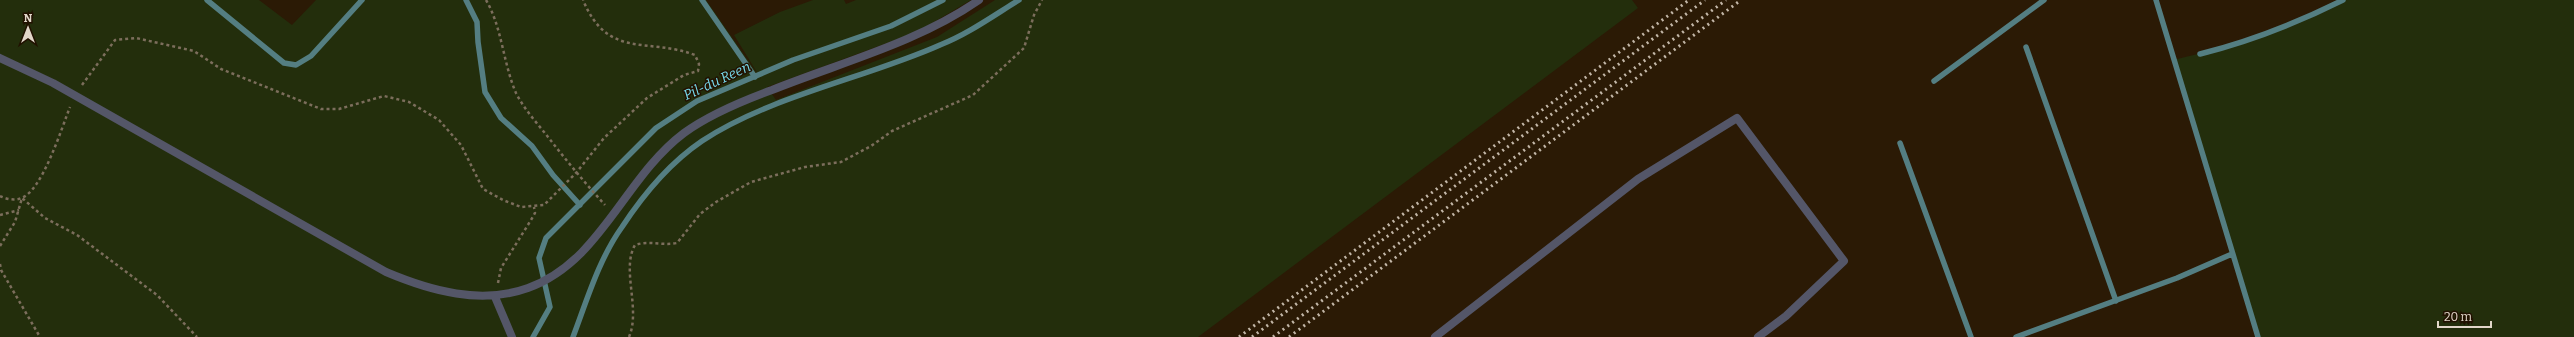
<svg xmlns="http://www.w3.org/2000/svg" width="2574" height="337" viewBox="0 0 2574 337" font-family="Bitter,serif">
<rect width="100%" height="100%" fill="#2b1a05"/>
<path fill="#232e0c" d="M0,0h259l33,25 24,-25h390l55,79 -27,-44 46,-23 33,-12h31l2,4 10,-4h115l-54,32 -150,55 9,13 161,-63 58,-37h637l6,8 -440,329h-1198z
M2343,0h231v337h-316l-85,-277 58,-14 61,-20z"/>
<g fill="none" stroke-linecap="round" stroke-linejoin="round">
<path stroke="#547e82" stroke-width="5.5" d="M207,0l77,63 12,2 15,-9 51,-56
M466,0l11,22 1,20 7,50 16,26 31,28 21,29 27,30
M702,0l53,77
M2156,0l102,337
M2026,47l90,254
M2200,54c52,-13 95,-30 143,-54
M1934,81l110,-81
M1900,143l71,194
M533,337l17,-30 -11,-49 7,-20 110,-110 41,-27 96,-41 98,-34 52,-26
M573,337c14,-37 26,-78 49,-110 21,-32 49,-65 80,-86 68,-45 164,-63 238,-96 28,-11 53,-29 79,-45
M2016,337l161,-59 55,-24"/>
<path stroke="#7c6e5c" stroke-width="2.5" stroke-dasharray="3 3" stroke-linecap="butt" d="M486,0c16,27 17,63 30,93 8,16 21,30 32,44 18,23 37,46 57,68
M82,85l33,-45 21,-2 58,13 27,18 100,40h18l45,-13 25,6 30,18 22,25 22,44 20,11 18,7 23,-2 32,-32 28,-35 43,-40 37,-23 14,-4 1,-7 -4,-9c-48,-18 -87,5 -112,-55
M0,196c6,3 15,5 21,2 21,-6 41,-71 49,-91
M0,215l19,-5
M0,246l15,-24 7,-24 23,20 32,17 80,60 40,42
M0,264l1,6 39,67
M498,283l3,-15 30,-48 4,-7 -1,-6
M629,337c12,-28 -8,-68 6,-92 15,-5 27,1 42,-2l23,-29 16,-12 35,-20 54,-15 36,-5 30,-16 21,-15 81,-36 51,-47 10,-33 8,-15"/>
<path stroke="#545668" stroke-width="8" d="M0,58l53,25 333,189c45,19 95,33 142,16 73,-26 96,-110 156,-155 26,-19 58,-32 88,-43 70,-28 145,-47 207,-90
M495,297l17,40
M1435,337l203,-158 99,-61 107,143 -58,55 -28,21"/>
<path stroke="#c3b7a8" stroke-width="3" stroke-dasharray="2 4" stroke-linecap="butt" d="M1239,337l450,-337
M1252,337l453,-337
M1273,337l453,-337
M1289,337l452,-337"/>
</g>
<g text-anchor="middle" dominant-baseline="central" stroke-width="3" stroke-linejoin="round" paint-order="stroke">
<g font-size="14" font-style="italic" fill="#77d9ea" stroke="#211100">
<text transform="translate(717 81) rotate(-25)">Pil-du Reen</text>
</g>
</g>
<g transform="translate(28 28)" stroke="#211100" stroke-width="3" paint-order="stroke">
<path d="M0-3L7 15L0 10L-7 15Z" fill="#e1d6c9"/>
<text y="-6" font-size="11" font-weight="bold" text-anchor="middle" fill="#e1d6c9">N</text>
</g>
<path d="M2438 321v6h53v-6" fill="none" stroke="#e1d6c9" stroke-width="2"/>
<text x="2444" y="321" font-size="12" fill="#e1d6c9" stroke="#211100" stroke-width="3" paint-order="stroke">20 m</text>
</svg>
